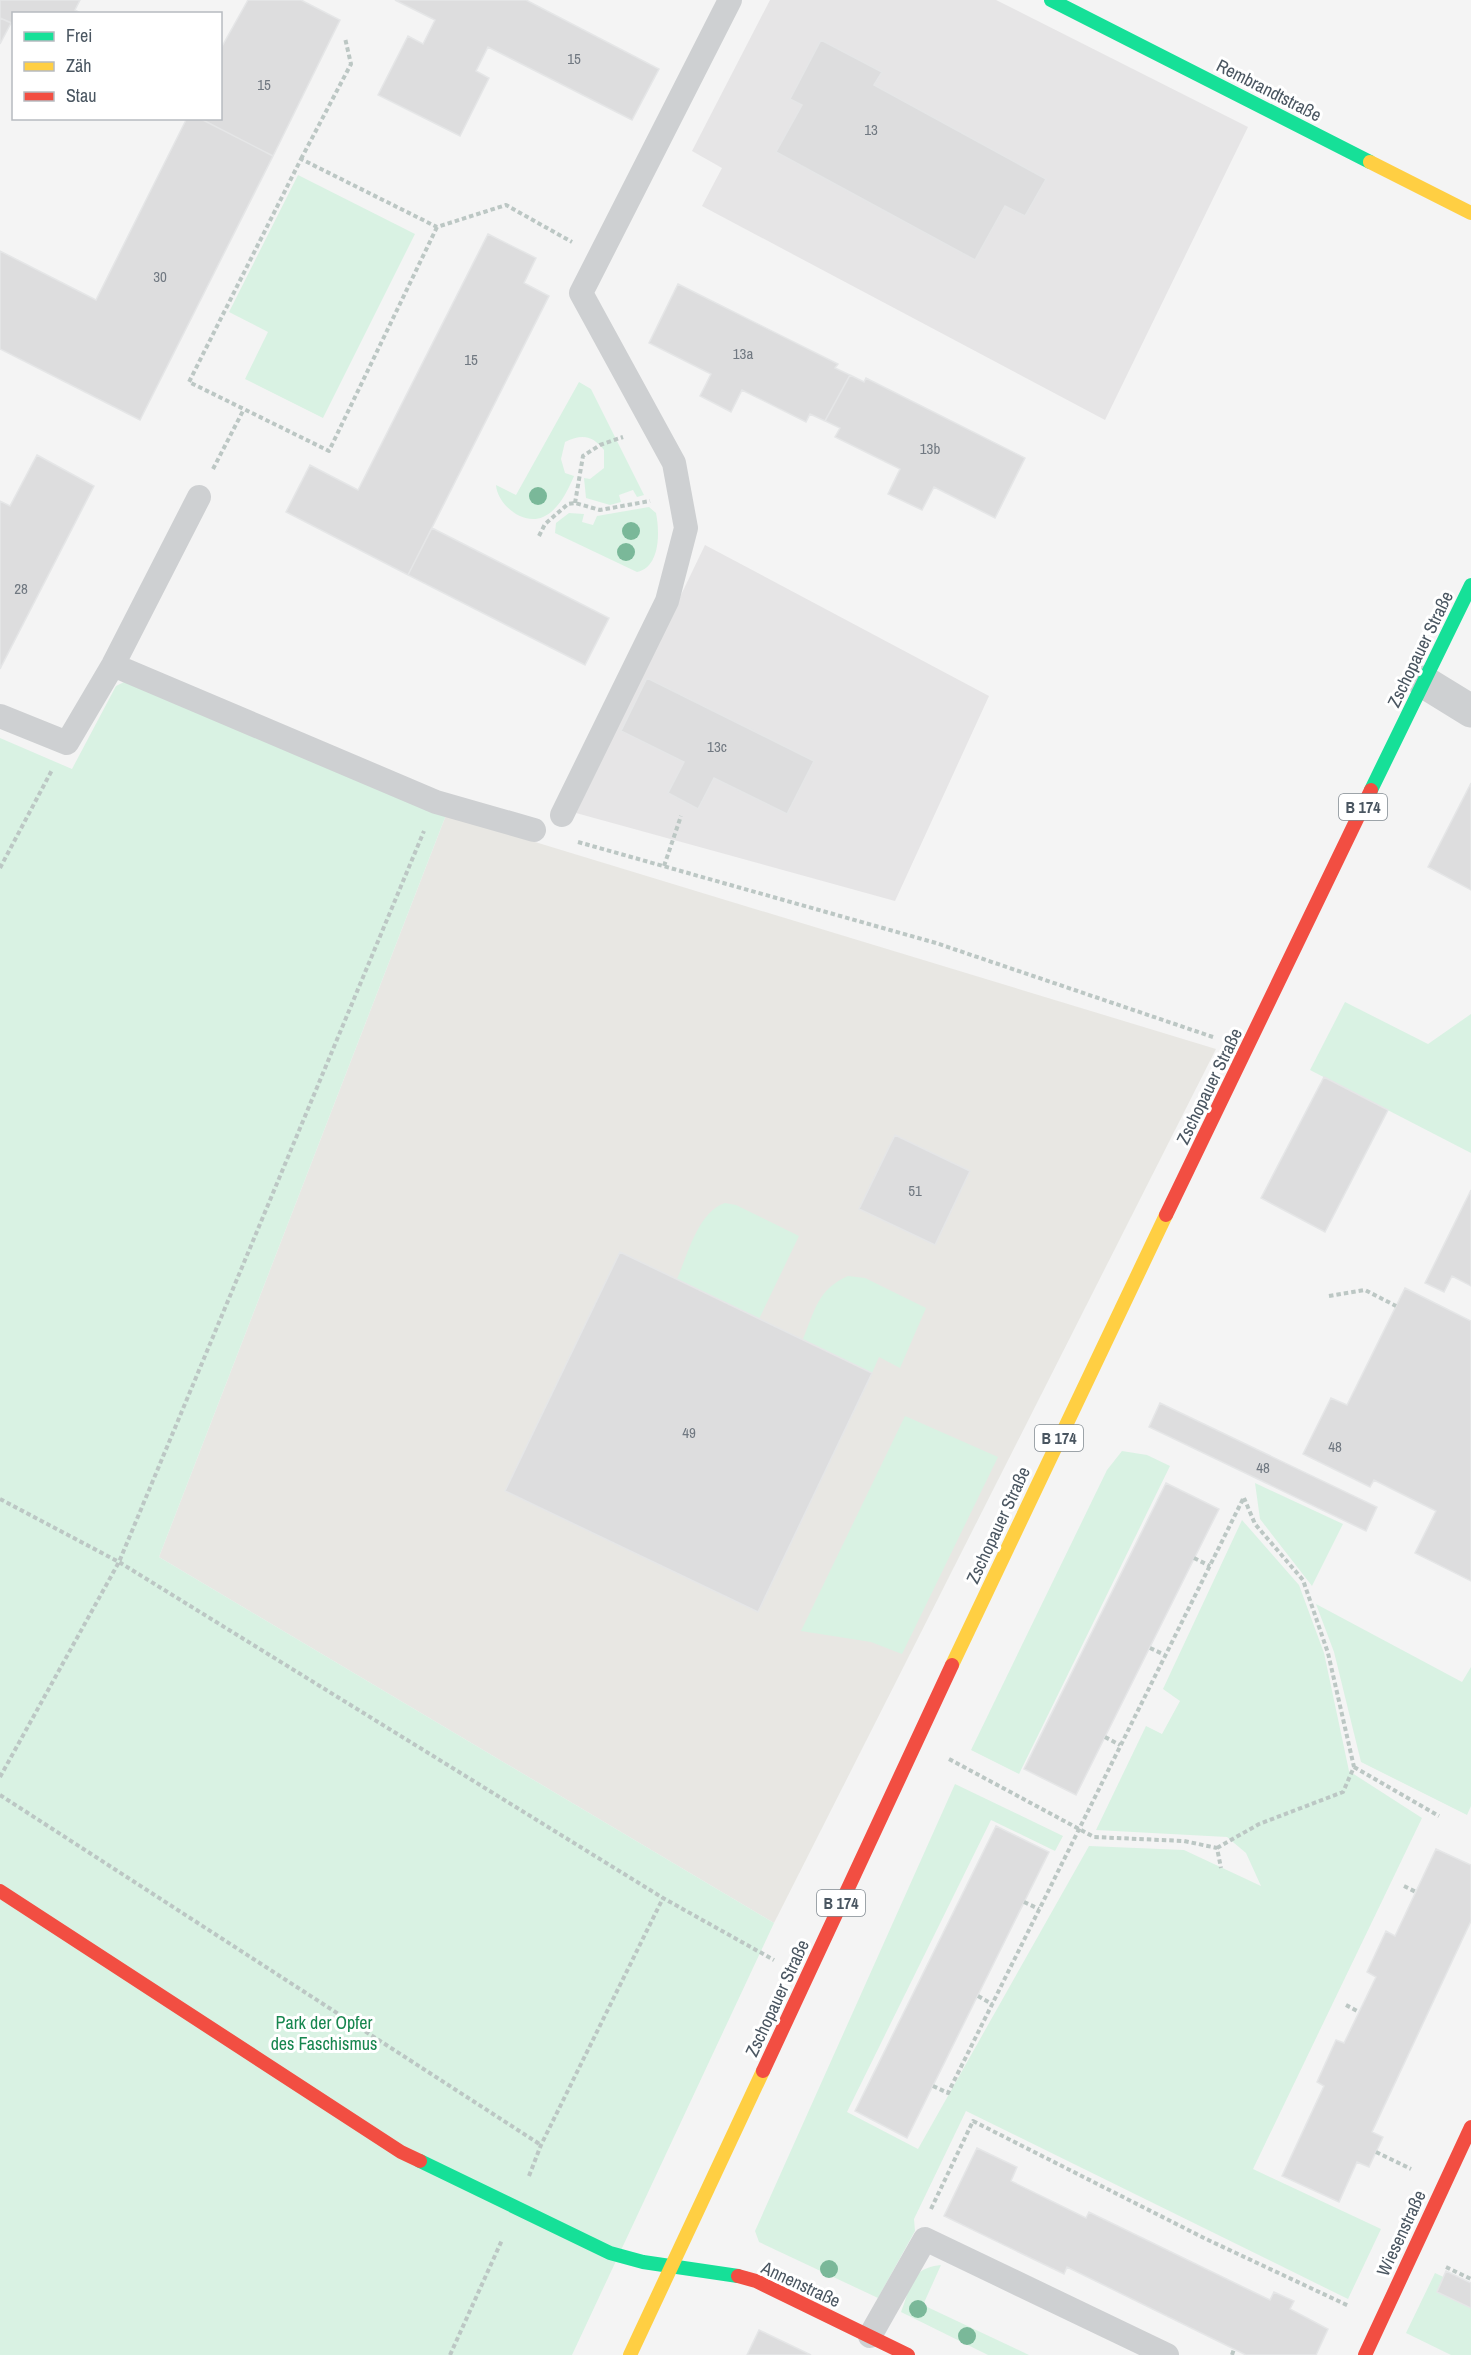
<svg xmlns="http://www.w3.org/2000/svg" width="1471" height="2355" viewBox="0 0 1471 2355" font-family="'Archivo Narrow',sans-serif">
<rect width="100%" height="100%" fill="#f4f4f4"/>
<path fill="#e8e7e3" d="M446,815l770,234 -442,874 -615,-366z"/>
<path fill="#e6e5e6" d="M770,0h226l252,127 -143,293 -403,-214 20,-38 -30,-17z
M705,545l284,151 -94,205 -319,-88z"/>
<path fill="#d9f2e3" d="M298,175l117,59 -92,184 -78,-39 23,-47 -39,-20z
M579,382l12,7 53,106 -7,2 -4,-7 -14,5 2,7 -11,3 -24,-7 -2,-20 6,1 14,-11v-18c-12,-15 -22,-16 -39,-8l-4,17 4,14 9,3c-6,14 -15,34 -31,41 -20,9 -46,-13 -47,-32l20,10z
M649,507l7,6c4,20 4,54 -19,59l-82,-39 1,-10 13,-10 15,1 -2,8 11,3 4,-9z
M126,681l320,134 -287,742 615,366 -202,432h-572v-1617l72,31 44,-83z
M1345,1002l83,42 43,-30v139l-161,-83z
M725,1203l11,2 63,31 -40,83 -82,-40c11,-25 21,-67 48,-76z
M848,1276l17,2 61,30 -26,60 -21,-11 -7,16 -69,-34c12,-29 15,-50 45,-63z
M905,1416l93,41 -96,197 -31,-12 -70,-11z
M1122,1451l25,4 23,11 -151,308 -48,-24 136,-280z
M1255,1483l88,41 -31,62 -52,-67z
M1242,1520l57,65 25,68 25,118 73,47 -169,351 128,60 -33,70 -382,-188 -52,108 1,12 -37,67 -119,-56 -4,-11 200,-447 108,52 -8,15 -64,-31 -144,292 71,37 171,-303 95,4 77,36 -15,-33 -19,-16 -131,-7 50,-104 16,8 18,-33 -17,-12z
M1316,1604l146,78 9,-15v139l-4,9 -106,-53 -27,-110z
M941,2265l-18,40 106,50h-41l-87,-43c10,-25 9,-44 40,-47z
M1435,2273l36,17v65h-20l-45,-22z"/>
<path fill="#ddddde" stroke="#e5e6e7" stroke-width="1.5" d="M0,0h80l-5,10 7,4h-68v10l-14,-6z
M248,0h53l39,20 -67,136 -74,-38h21v-68z
M395,0h131l133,69 -27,51 -144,-73 -12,24 13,7 -29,58 -82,-41 30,-59 15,8 12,-24z
M0,18l11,5 -11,21z
M821,40l61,32 -8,13 172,94 -21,37 -20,-10 -30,54 -199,-108 26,-47 -12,-6z
M187,118h12l74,38 -133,264 -140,-71v-98l96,49z
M488,234l48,24 -12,25 25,13 -141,279 -122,-63 24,-47 48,25z
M678,284l160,80 -3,4 15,7 -25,46 -15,-7 -4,8 -64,-32 -11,22 -31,-16 11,-22 -62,-31z
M850,375l14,7 2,-4 159,80 -30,60 -61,-31 -12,23 -34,-16 12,-25 -65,-32 5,-9 -15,-7z
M37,455l57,31 -94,183v-168l10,5z
M432,528l177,90 -24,47 -177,-90z
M647,678l167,83 -27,53 -73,-36 -16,31 -30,-16 16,-31 -63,-31z
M1471,783v107l-43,-23z
M1324,1077l64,33 -63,122 -64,-34z
M895,1135l75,36 -35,74 -76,-36z
M1471,1190v96l-19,-10 -8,16 -19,-9z
M620,1252l252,121 -114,239 -253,-121z
M1405,1288l66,33v260l-56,-28 21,-42 -62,-31 -4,7 -67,-33 28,-56 16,7z
M1160,1403l217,104 -11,24 -217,-104z
M1166,1483l53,26 -143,286 -52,-26z
M996,1826l53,26 -142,286 -52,-27z
M1436,1849l35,16v56l-99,211 11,5 -14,30 -12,-5 -18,40 -57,-26 42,-90 -7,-4 19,-42 8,3 32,-66 -9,-5 19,-41 9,5z
M977,2148l40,19 -6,14 75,37 3,-6 181,88 4,-8 20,9 -4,8 38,20 -12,26h-70l-179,-88 -3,7 -120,-58z
M1446,2271l25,12v25l-34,-16z
M759,2330l52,25h-64z"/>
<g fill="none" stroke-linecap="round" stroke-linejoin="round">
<path stroke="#bcc7c4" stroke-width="4" stroke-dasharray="4.5 3" stroke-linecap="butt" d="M301,159l50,-95 -6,-26
M437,227l-108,224 -140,-69 112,-223 136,68 69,-22 66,37
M213,469l31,-60
M575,503l8,-47 17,-11 23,-8
M539,536l6,-12 23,-20 7,-1 25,7 50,-9
M578,842l358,101 277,94
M664,866l17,-50
M0,868l52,-98
M1329,1296l36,-6 31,16
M0,1499l119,63 544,336 111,62
M1194,1558l16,8
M1150,1648l15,7
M1105,1737l15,8
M949,1759l145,78 90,4 33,7 4,20
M1354,1767l85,49
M0,1777l119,-215 305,-731
M0,1795l541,350
M1217,1848l42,-24 84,-32 11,-25 -26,-114 -25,-73 -48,-56 -11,-26
M1404,1886l12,6
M1024,1902l15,7
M978,1996l14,8
M1346,2005l13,7
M933,2086l15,7 296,-596
M1376,2152l35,17
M529,2176l12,-31 122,-247
M931,2209l42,-88 233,118 143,67
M1446,2267l25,12
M450,2355l52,-115
M1232,2355l2,-6"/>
<path stroke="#ced0d2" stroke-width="24" d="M113,665l323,137 98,28
M0,716l67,27 46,-78 86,-168
M562,815l105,-214 19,-73 -12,-65 -93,-170 149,-293
M870,2336l55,-97 242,116"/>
<path stroke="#ced0d2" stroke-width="33" d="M1424,682l47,29"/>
<path stroke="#16e098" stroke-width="14" d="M1051,0l319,162
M1371,790l100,-205
M420,2161l190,92 33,9 95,14"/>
<path stroke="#ffcf43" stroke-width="14" d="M1370,162l101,51
M952,1665l214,-450
M630,2355l133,-284"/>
<path stroke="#f24e42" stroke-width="14" d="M1166,1215l205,-425
M0,1891l401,261 19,9
M763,2071l189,-406
M738,2276l18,5 152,74
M1365,2355l106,-228"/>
</g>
<g fill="#7ab899">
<circle cx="538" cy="496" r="9"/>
<circle cx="631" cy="531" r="9"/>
<circle cx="626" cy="552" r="9"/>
<circle cx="829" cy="2269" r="9"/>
<circle cx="918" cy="2309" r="9"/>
<circle cx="967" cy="2336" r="9"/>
</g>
<g text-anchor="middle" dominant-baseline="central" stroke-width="6" stroke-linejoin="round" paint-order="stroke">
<g font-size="15" fill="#707881">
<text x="574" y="58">15</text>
<text x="264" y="84">15</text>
<text x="871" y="129">13</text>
<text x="160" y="276">30</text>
<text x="743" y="353">13a</text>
<text x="471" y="359">15</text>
<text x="930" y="448">13b</text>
<text x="21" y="588">28</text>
<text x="717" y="746">13c</text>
<text x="915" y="1190">51</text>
<text x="689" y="1432">49</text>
<text x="1335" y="1446">48</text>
<text x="1263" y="1467">48</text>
</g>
<g fill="#fff" stroke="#808990" stroke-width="1.5">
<rect x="1339" y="794" width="48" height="26" rx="4.5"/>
<rect x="1035" y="1425" width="48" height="26" rx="4.5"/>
<rect x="817" y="1890" width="48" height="26" rx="4.5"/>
</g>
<g font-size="16" font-weight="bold" fill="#4a5661">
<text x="1363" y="807">B 174</text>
<text x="1059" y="1438">B 174</text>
<text x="841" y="1903">B 174</text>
</g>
<g font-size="18" fill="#4a5661" stroke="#fff">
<text transform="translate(1269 90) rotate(27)">Rembrandtstraße</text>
<text transform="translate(1420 649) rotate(-64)">Zschopauer Straße</text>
<text transform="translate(1209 1086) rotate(-64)">Zschopauer Straße</text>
<text transform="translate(998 1525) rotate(-65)">Zschopauer Straße</text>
<text transform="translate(777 1998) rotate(-65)">Zschopauer Straße</text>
<text transform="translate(1401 2233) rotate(-65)">Wiesenstraße</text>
<text transform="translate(801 2284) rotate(25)">Annenstraße</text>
</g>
<g font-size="18" fill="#17864f" stroke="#fff">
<text x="324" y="2022">Park der Opfer<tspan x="324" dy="21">des Faschismus</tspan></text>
</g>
</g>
<rect x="12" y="12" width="210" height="108" fill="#ffffff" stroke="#b7bbc0" stroke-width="1.5"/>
<rect x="24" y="32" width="30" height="9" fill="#16e098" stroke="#b7bbc0" stroke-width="1.5"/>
<text x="66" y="42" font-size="18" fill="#4a5661">Frei</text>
<rect x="24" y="62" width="30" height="9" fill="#ffcf43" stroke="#b7bbc0" stroke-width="1.5"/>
<text x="66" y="72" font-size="18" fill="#4a5661">Zäh</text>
<rect x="24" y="92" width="30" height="9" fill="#f24e42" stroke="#b7bbc0" stroke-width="1.5"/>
<text x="66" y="102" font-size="18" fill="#4a5661">Stau</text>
</svg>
